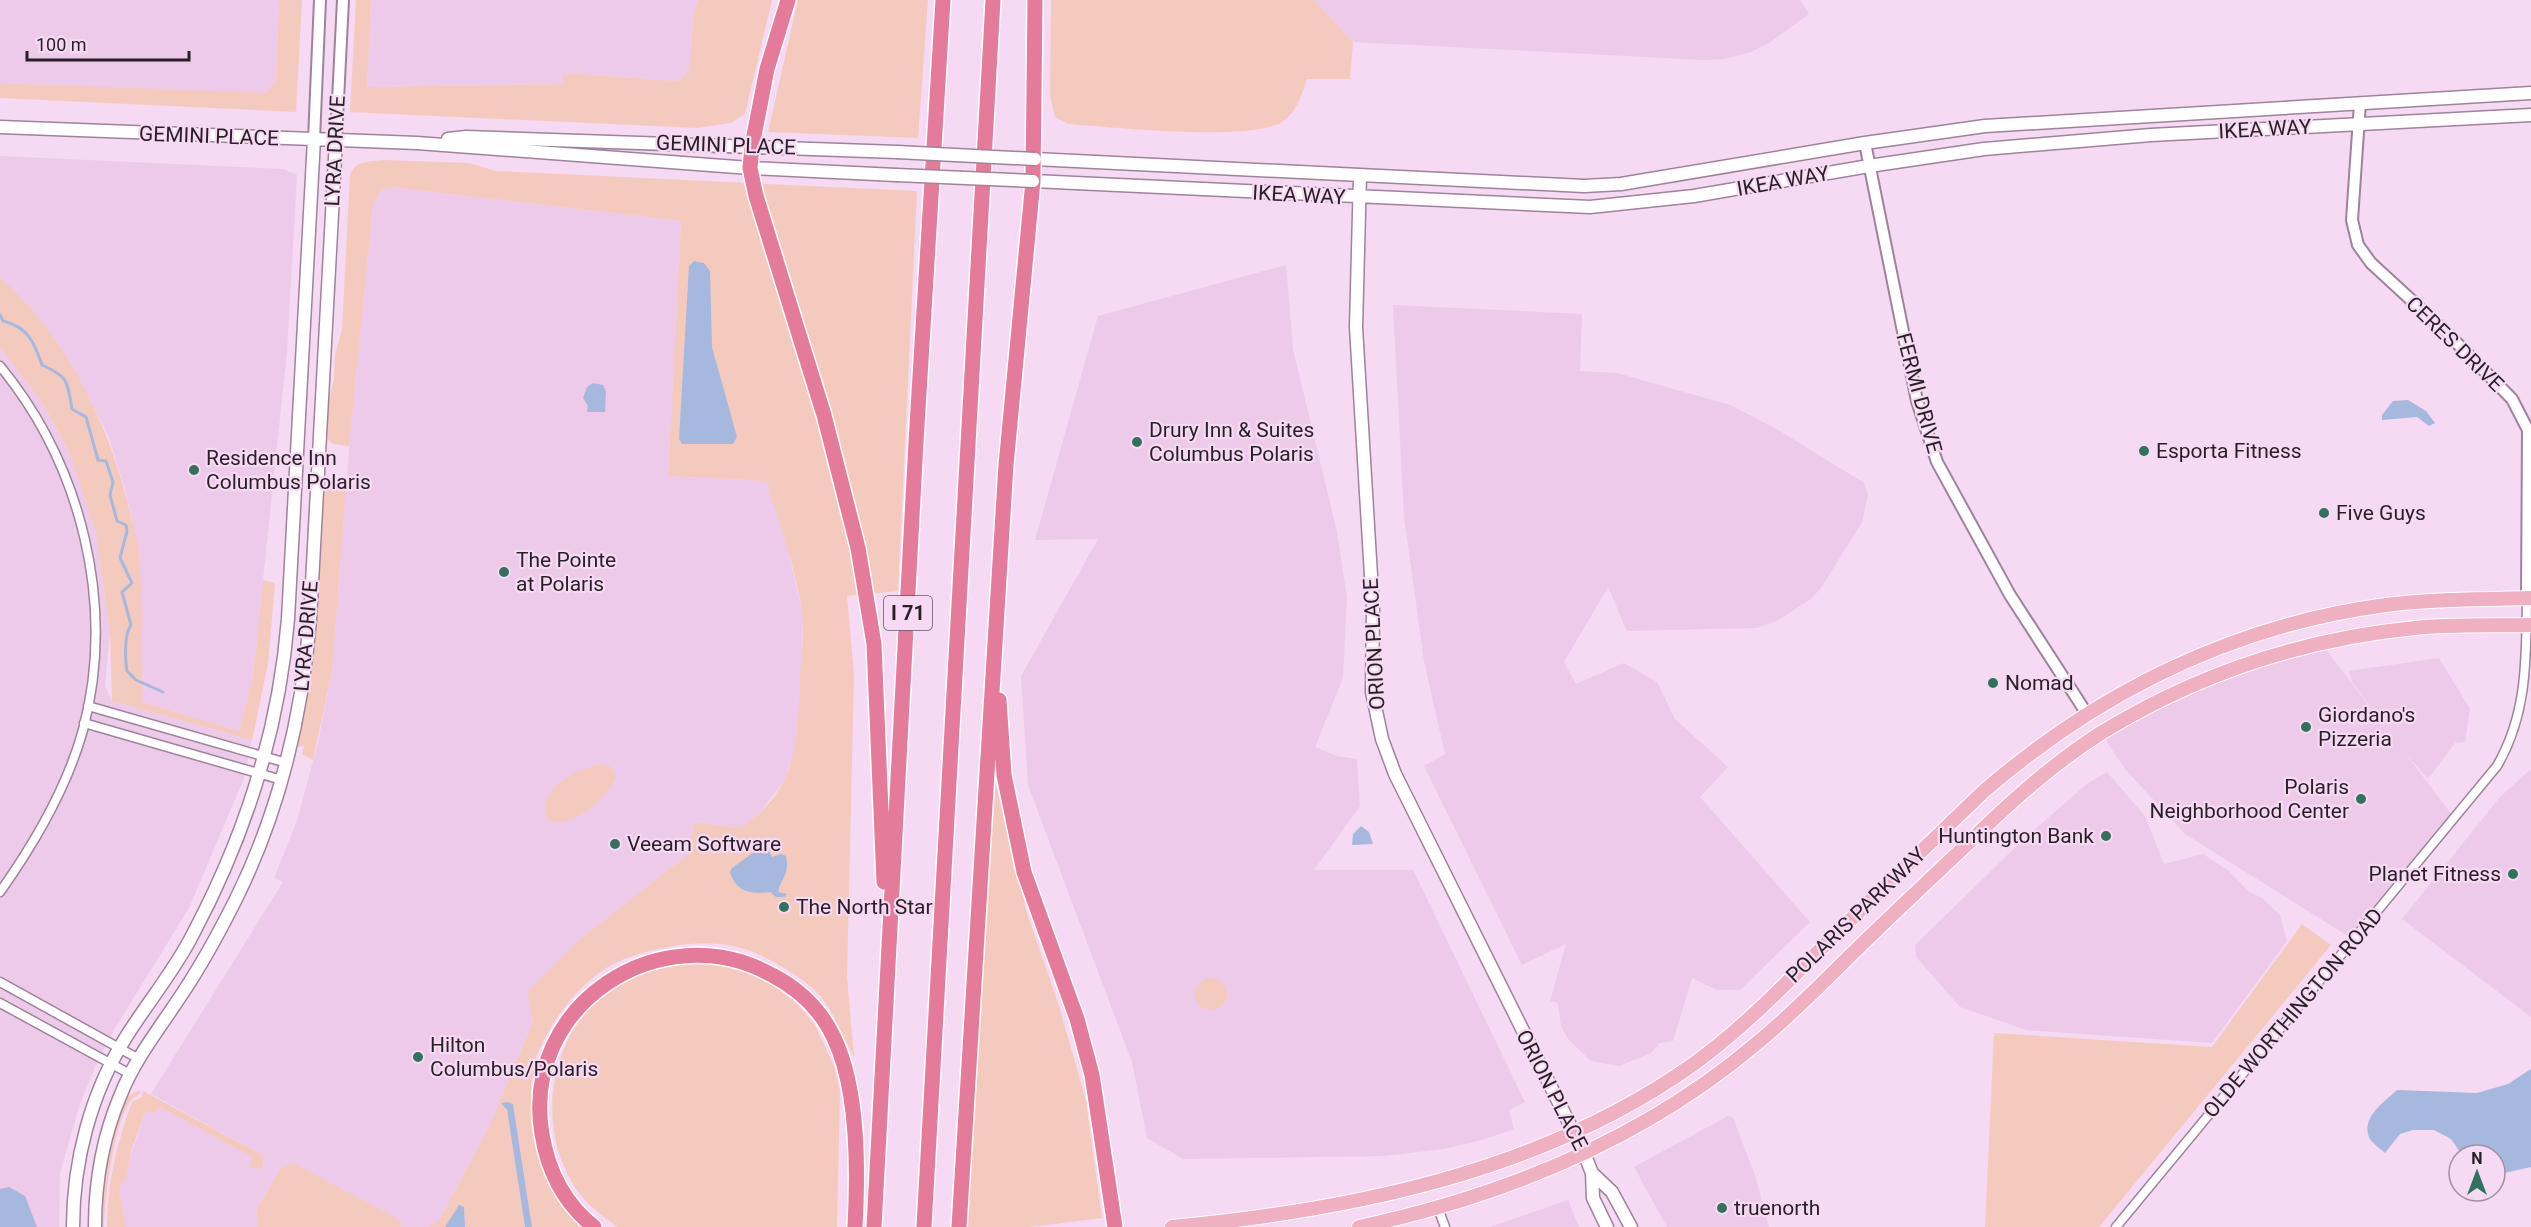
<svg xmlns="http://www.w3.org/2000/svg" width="2531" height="1227" viewBox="0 0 2531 1227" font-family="Roboto,sans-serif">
<rect width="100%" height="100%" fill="#f6d9f3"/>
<path fill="#edcae9" d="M0,0h279l-3,81 -6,10 -9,3 -261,-11z
M371,0h327l-5,17 -3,52 -11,12 -116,-8v11l-196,3z
M1314,0h486l9,14 -40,29 -18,9 -27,7 -20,1 -351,-18z
M0,156l284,13 13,6 -10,176 -34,325 -14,55 -96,-29 -4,-152 -13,-58 -18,-57 -20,-39 -22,-37 -66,-82z
M390,187l291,34 -13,255 98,5 21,64 16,71 -5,125 -14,40 -29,38 -15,9 -45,-6 -8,33 -107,84 -48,71 1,11 -44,106 -50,93 -11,7h-28l2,-6 -121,-53 -25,42 2,17h-132l-7,-36 3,-10h3l6,-27 15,-43 8,3 6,-7 93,50 -3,9 6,3 8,-6 -3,-9 -110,-60 132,-212 -9,-4 23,-57 21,-79 14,-71 19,-246 22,-219 7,-15z
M1286,265l7,84 44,183 10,66 -4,80 -28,69 22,9 20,3 3,47 -46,64h99l112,232 -16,8 5,19 -32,11 -39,9 -58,7 -202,3 -36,-21 -15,-76 -104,-277 -7,-109 77,-137 -63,1 63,-224z
M1393,305l189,9 -2,57 37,2 113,32 45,23 89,55 4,12 -6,27 -41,66 -10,11 -34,22 -21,7 -129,3 -19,-44 -44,75 12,22 48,-21 33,19 18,37 53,48 -28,30 110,125 -70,68h-23l-25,-12 -19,63 -13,2 -9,10 -32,13 -28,-5 -23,-22 -7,-13 -3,-23 -8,-2 16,-57 -44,21 -98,-199 21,-12 -21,-93 -20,-144z
M0,347l44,58 26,49 26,79 14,100 -5,53 7,15 140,39 -8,38 -55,130 -74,120 -20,39 -16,40 -19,66 -1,54h-59z
M2321,643l77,101 -46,-62 -3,-11 90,-13 31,51 -5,33 -10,1 -27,36 -22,-25 49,65 -101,121 -169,-106 -60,-65 -24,-36 41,-23z
M2531,769v248l-129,-98 98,-122z
M2107,772l38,44 19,48 39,-10 26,17 19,20 14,7 18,17 7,26 -75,102 -186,-13 -66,-23 -44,-50 -1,-12 112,-109 61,-53z
M1728,1116l5,2 23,60 13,49h-102l-33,-60z
M1568,1200l11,27h-89z"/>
<path fill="#f4cabf" d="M279,0h23l-6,112 -296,-14v-15l266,10 10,-12z
M356,0h15l-4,87 196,-3v-11l116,8 11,-12 3,-52 5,-17h74l-27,114 -14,9 -34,5 -347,-16z
M798,0h130l-10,138 -150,-6z
M1051,0h263l39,42 -3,37h-43c-5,15 -10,33 -25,43 -32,20 -171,5 -214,2l-13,-7 -5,-21z
M384,160l85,3 27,8 421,20 -19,400 -51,5 7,79 -7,302 7,80c-10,-18 -18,-40 -30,-56 -12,-17 -33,-29 -50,-39 -36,-20 -66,-22 -106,-15 -20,4 -41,9 -60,20 -29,17 -56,53 -69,83 -17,38 -3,112 18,146 7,11 18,21 27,31h-52l-19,-123 -6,-2 -5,1 5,7 18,117h-60l-1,-20 -19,20h-17l11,-7 50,-93 32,-77 12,-29 -6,-29 53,-53 107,-84 8,-33 45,6c59,-37 58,-92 60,-154 1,-19 5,-41 2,-60 -6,-46 -22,-89 -36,-133l-98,-5 13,-255 -291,-34 -10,4 -7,15 -24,240 -16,-2 -5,-5 -1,-35 7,-24 1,-25 7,-26 8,-154c5,-15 20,-13 34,-15z
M0,277c66,58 111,151 130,235 3,13 8,27 9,40 4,50 2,100 4,150l96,29 14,-55 10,-96 12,3 -7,81 -16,76 -140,-39 -2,-68 -14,-100 -26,-79 -26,-49 -44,-58z
M337,477h10l-15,194 -19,89 -11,-6 2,-8 -7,1v-4l16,-88 9,-162 4,-11z
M601,764l9,2 6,10c-6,20 -49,59 -70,42 -9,-29 32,-50 55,-54z
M995,781l32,132 32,93 27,95 16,117 -72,9h-64z
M2302,924l29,21 -232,282h-114l9,-194 218,14z
M709,963l32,7 35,17 22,18 17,20 19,41 6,25 -3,136h-220c-14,-11 -30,-22 -40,-37 -45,-65 -27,-163 40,-205 27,-17 61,-21 92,-22z
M1195 994a16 16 0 1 1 32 0a16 16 0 1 1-32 0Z
M140,1090v4c-26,7 -35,109 -36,133h-4c3,-45 8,-90 28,-131z
M143,1091l118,63 3,6 -2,7 -5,3 -7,-4 2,-9 -92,-50 -6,7 -8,-3 -14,37 -7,34h-3l-3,9 7,36h-19c0,-44 10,-84 25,-125l10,-5z
M293,1163l109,58 -2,6h-142l-2,-17 25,-42z"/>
<path fill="#a7b8de" d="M694,261l10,2 6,8 2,76 25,90 -4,7h-51l-3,-5 10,-173z
M593,383l10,2 3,6 -1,21h-18l1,-6 -5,-8 4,-11z
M2408,400l18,11 9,12 -6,3 -12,-9 -35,3v-5l11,-14z
M1361,826l8,6 4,12 -21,1 1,-11z
M761,847l6,1 5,9 9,-3 5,2c4,20 -5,21 -8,36l9,2 -2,3h-9l-6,-5c-18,2 -34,1 -40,-20l2,-4z
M2531,1069v98l-36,8v-20h-33l-11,-16 -17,-9h-21l-13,4 -15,19c-4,-4 -12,-9 -15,-14 -11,-20 15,-38 27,-49l80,3 31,-9z
M507,1102l6,2 19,123h-7l-18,-117 -6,-7z
M9,1187l16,9 12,31h-37v-38z
M459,1205l5,2 1,20h-20z"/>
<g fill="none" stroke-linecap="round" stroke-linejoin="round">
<path stroke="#a7b8de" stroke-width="3" d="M0,315l3,6c25,6 31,21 39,44 27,12 25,16 30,44l14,8 12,43 8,1 7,21 -3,13 7,26 9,4 1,6 -7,27 12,25 -10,9 9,33c-7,9 -6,34 -4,46l9,9 27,12"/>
<g stroke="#9e839b" stroke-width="11">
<path id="minor" d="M0,366c82,100 116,239 83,364 -16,58 -49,114 -83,162
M88,706l199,57
M84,723l198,57
M0,982l139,77
M0,1003l130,71
M1438,1208l7,19
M2116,1227l381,-461c31,-53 29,-109 30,-168"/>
</g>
<g stroke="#9e839b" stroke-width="14">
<path id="tertiary" d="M2360,103l-8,117 6,25 13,18 75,69 66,67 16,31 -1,168
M314,139l6,-139
M336,140l7,-140
M1865,143l52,258 20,61 73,133 77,119"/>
</g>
<g stroke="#9e839b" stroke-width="15">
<path id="secondary" d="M0,127l417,16 333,25 146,7
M448,139l18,-2 431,15
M1035,159l549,27 37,-2 244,-41 120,-17 546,-33
M1360,175l-4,152 17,282 -1,83 10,47 13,35 189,379 8,20 1,25 14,29
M1033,181l557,26 104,-11 175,-30 115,-17 167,-14 380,-20
M1592,1173l20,19 19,35
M73,1227c0,-66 18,-134 53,-190 22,-35 49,-67 67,-103 53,-100 86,-203 95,-315l26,-480
M95,1227c0,-45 8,-91 26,-133 14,-35 38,-65 59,-97 21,-31 39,-64 56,-98 43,-87 66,-183 74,-279l26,-480"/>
</g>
<g stroke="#fff" stroke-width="16">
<path id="primary" d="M1172,1227c181,-17 372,-56 523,-164 51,-37 96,-85 141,-129 49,-48 99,-96 148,-143 115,-99 250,-166 402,-186 48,-6 97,-6 145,-7
M1359,1227c144,-31 285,-88 398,-184 37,-30 70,-65 104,-98 33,-32 66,-63 99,-94 44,-43 89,-85 141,-118 96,-59 202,-94 314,-105 39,-4 77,-2 116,-3"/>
</g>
<g stroke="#fff" stroke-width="18">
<path id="motorway" d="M788,0l-21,69 -15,77 -2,22 6,28 68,219 34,133 16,96 10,238
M999,700l5,75 20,97 53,147 15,56 23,152
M594,1227c-29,-23 -46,-56 -52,-93 -22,-128 118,-221 230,-159 27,14 49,35 62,63 25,52 24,133 21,189
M874,1227l42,-785 27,-442
M924,1227l69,-1227
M959,1227l47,-762 27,-284 2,-181"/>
</g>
<use href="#minor" stroke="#fff" stroke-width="8"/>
<use href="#tertiary" stroke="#fff" stroke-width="10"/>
<use href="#secondary" stroke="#fff" stroke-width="12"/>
<use href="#primary" stroke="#efb0c2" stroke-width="14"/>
<use href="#motorway" stroke="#e47b9a" stroke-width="15"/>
<g stroke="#9e839b" stroke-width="15" stroke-linecap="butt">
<path id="secondary-bridge" d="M897,152l138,7
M896,175l137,6"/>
</g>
<use href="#secondary-bridge" stroke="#fff" stroke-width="12"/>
</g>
<g fill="#32715e" stroke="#f6d9f3" stroke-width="2">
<circle cx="1137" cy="442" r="6"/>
<circle cx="2144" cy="451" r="6"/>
<circle cx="194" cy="470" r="6"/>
<circle cx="2324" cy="513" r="6"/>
<circle cx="504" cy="572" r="6"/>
<circle cx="1993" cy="683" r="6"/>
<circle cx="2306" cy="727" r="6"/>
<circle cx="2361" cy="799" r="6"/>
<circle cx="2106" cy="836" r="6"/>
<circle cx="615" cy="844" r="6"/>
<circle cx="2513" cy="874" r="6"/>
<circle cx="784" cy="907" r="6"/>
<circle cx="418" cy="1057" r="6"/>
<circle cx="1722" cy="1208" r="6"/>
</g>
<g text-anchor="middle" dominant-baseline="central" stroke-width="4.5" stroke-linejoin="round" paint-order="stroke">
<rect fill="#f6d9f3" stroke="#665765" stroke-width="1.5" x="884" y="596" width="48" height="34" rx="4.5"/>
<g font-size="20" font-weight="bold" fill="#291f28">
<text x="908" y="613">I 71</text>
</g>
<g font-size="21" fill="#291f28" stroke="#f6d9f3">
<text transform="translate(2265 129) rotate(-3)">IKEA WAY</text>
<text transform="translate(209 136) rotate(2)">GEMINI PLACE</text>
<text transform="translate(726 145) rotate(2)">GEMINI PLACE</text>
<text transform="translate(335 151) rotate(-87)">LYRA DRIVE</text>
<text transform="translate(1783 181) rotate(-10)">IKEA WAY</text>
<text transform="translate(1299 195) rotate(3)">IKEA WAY</text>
<text transform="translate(2455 344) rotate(44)">CERES DRIVE</text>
<text transform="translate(1919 393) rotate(75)">FERMI DRIVE</text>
<text transform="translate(306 636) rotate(-85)">LYRA DRIVE</text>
<text transform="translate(1374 644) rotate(-93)">ORION PLACE</text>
<text transform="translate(1856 915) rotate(-44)">POLARIS PARKWAY</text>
<text transform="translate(2293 1013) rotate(-50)">OLDE WORTHINGTON ROAD</text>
<text transform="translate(1552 1090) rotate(63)">ORION PLACE</text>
</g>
<g font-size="21" fill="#291f28" stroke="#f6d9f3" text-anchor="start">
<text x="1149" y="430">Drury Inn &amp; Suites<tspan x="1149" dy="24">Columbus Polaris</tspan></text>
<text x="2156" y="451">Esporta Fitness</text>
<text x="206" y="458">Residence Inn<tspan x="206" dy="24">Columbus Polaris</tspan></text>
<text x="2336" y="513">Five Guys</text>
<text x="516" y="560">The Pointe<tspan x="516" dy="24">at Polaris</tspan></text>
<text x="2005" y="683">Nomad</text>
<text x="2318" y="715">Giordano's<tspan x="2318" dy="24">Pizzeria</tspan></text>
<text x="2349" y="787" text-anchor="end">Polaris<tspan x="2349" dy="24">Neighborhood Center</tspan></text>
<text x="2094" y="836" text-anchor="end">Huntington Bank</text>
<text x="627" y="844">Veeam Software</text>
<text x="2501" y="874" text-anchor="end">Planet Fitness</text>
<text x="796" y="907">The North Star</text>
<text x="430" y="1045">Hilton<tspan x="430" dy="24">Columbus/Polaris</tspan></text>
<text x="1734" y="1208">truenorth</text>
</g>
</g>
<g transform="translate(2477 1173)"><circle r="28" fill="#f6d9f3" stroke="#a48fa2" stroke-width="1.5"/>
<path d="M0-4.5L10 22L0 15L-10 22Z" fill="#32715e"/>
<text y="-9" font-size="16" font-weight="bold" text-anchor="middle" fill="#291f28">N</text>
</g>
<path d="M27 51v9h162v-9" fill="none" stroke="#291f28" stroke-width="3"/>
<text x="36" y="51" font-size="18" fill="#291f28" stroke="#f6d9f3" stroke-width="4.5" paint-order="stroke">100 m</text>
</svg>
